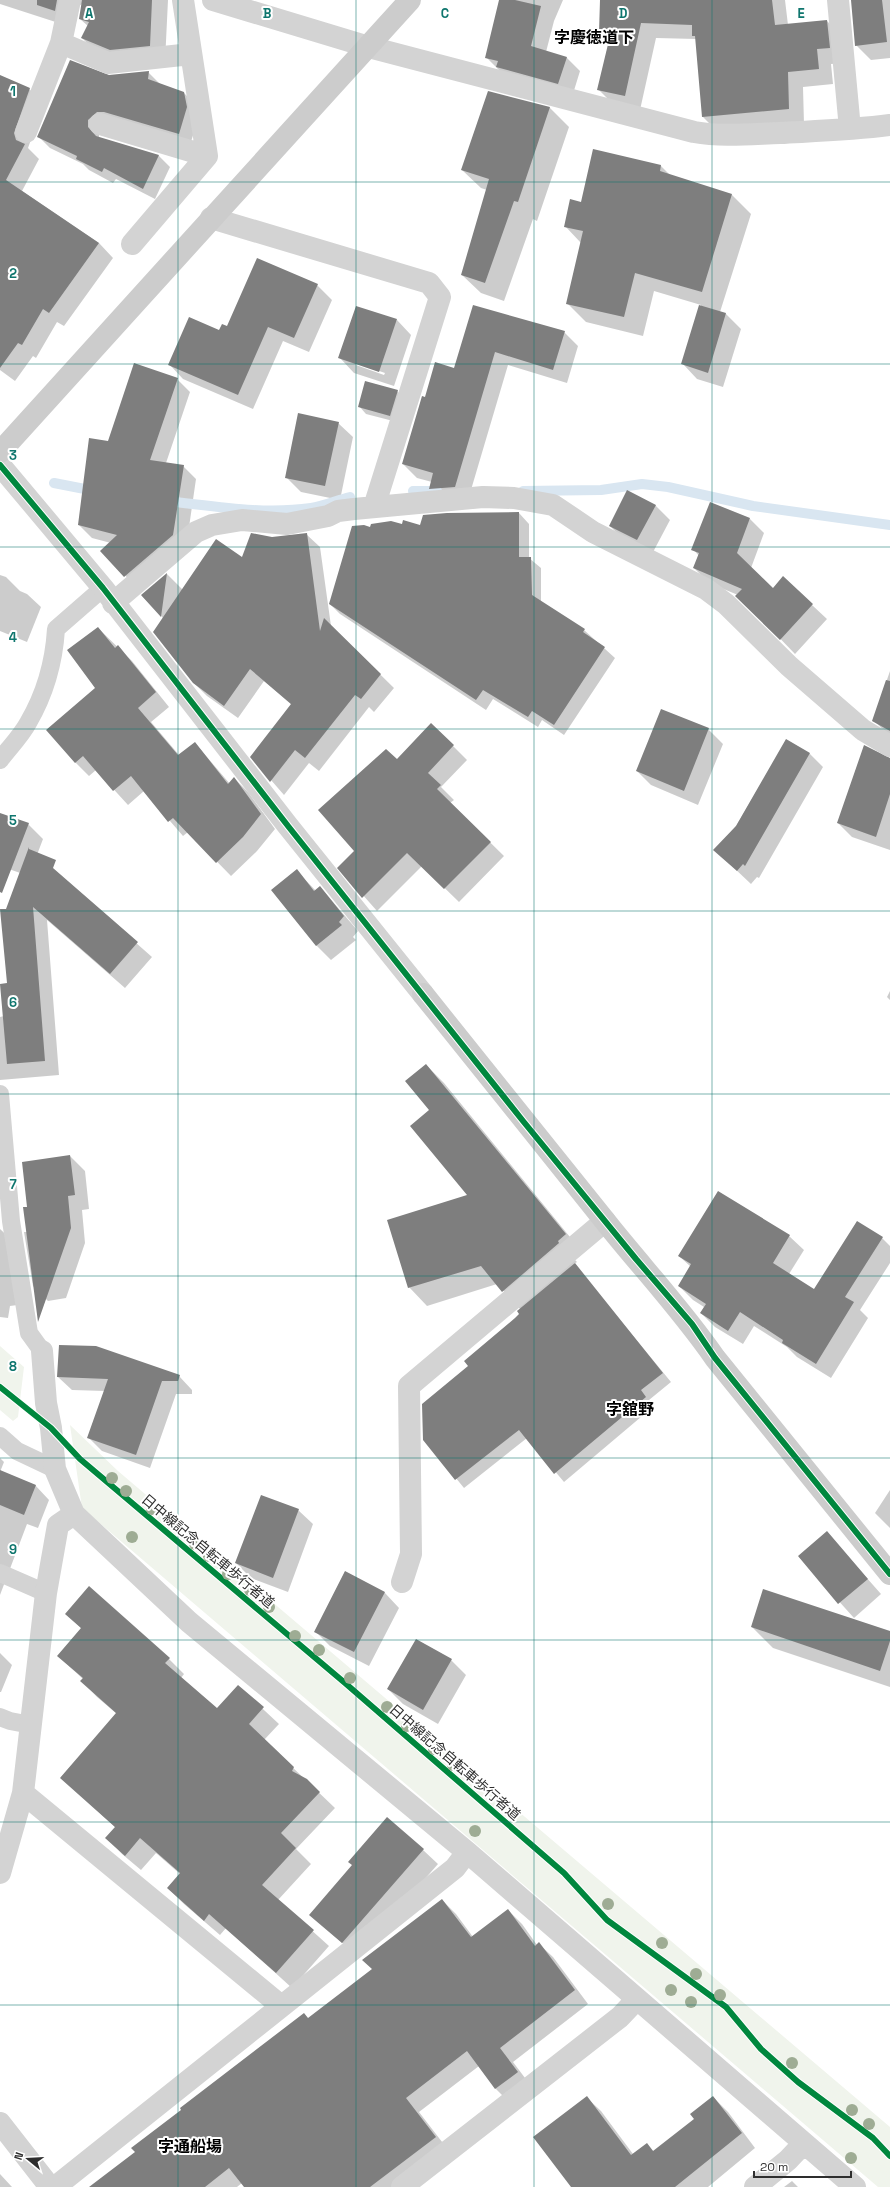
<svg xmlns="http://www.w3.org/2000/svg" width="890" height="2187" viewBox="0 0 890 2187" font-family="'Space Grotesk','Noto Sans JP',sans-serif">
<rect width="100%" height="100%" fill="#fff"/>
<path fill="#f0f4ec" d="M0,1346l24,21 -6,50 -5,4 -13,-11z
M70,1425l48,46 772,656v60h-12l-796,-679z"/>
<path fill="#0003" fill-rule="evenodd" d="M0,0h168l-3,62 -67,-8 -16,-16 6,-12 -8,-7 2,-15 -6,4 -5,19 -71,-23z
M500,0h63l-9,21 -8,31 21,6 13,13 -8,26 -72,-26 -13,-13z
M601,0h184l3,25 39,-4 15,15 2,27 -13,1 2,20 -30,3 1,37 -86,8 -15,-15 -7,-78 -40,-1 -16,72 -27,-6 -15,-15 11,-47 -9,-9z
M852,0h38v58l-19,2 -15,-15z
M148,72l12,12 24,9 12,12 2,14 -8,26 -91,-13v6l60,18 11,11 -15,32 -39,-20 -3,4 -24,-13 -6,-6 -33,-16 -11,-11 70,-61z
M0,76l29,13 15,14 -16,45 11,11 -17,32 77,52 14,15 -49,68 -7,-4 -21,36 -3,-2 -18,25 -15,-11z
M489,92l61,16 19,19 -32,94 -4,-2 -29,82 -23,-8 -19,-18 25,-85 -6,-2 -19,-18z
M594,150l67,16 9,9 62,20 19,19 -31,98 6,2 15,15 -18,58 -26,-8 -14,-15 18,-59 -47,-14 -11,45 -57,-14 -19,-19 14,-60 -16,-17 17,-23z
M317,285l15,15 -23,52 -26,-11 -30,68 -70,-30 -14,-15 51,-33z
M474,306l90,26 14,14 -11,37 -59,-18 -40,135 -24,3 -14,-14 2,-7 -15,-4 -14,-14 52,-95z
M397,320l14,15 -17,51 -40,-13 -14,-15zM356,363l29,10 -1,2 -28,-10z
M177,379l13,13 -24,71 17,3 13,13 -10,69 -48,41 -36,-38 9,-8 -19,-5 -13,-13 29,-83z
M397,391l7,7 -7,24 -31,-8 -7,-8z
M338,423l15,14 -13,63 -39,-8 -15,-15z
M655,505l15,15 -18,34 -27,-13 -15,-15z
M519,513l10,11v34l12,10v34l43,28 31,28 -51,77 -22,-15 -4,7 -45,-28 -7,11 -146,-96 -10,-10 41,-76 50,-2z
M750,519l14,14 -13,35 22,21 10,-11 44,41 -32,35 -57,-59 -29,-12 -15,-15 5,-12 -6,-7z
M306,534l14,13 11,79 63,62 -20,24 -5,-5 -50,64 -10,-8 -25,32 -33,-38 41,-52 -28,-24 -26,37 -31,-22 -13,-13 -31,-65 -21,-22 25,-22 15,15v2l61,-32 29,-21z
M0,575l6,2 14,14 7,3 14,13 -14,35 -27,-11z
M98,628l34,33 37,46 -18,15 28,33 16,-12 35,41 4,-6 14,14 27,37 -18,22 -26,25 -43,-44 -5,4 -39,-45 -16,14 -32,-35 -7,6 -14,-14 21,-74z
M890,671v65l-17,-16z
M432,725l35,35 -26,27 13,13 -4,3 54,53 -45,46 -37,-36 -45,45 -38,-43 16,-17 42,-90z
M708,729l15,15 -25,61 -47,-20 -14,-14z
M787,740l23,14 13,13 -64,111 -2,-1 -6,7 -36,-34 21,-24z
M890,759v91l-38,-13 -14,-14z
M0,814l28,10 15,15 -14,37 -29,-10z
M297,871l19,20 4,-4 38,44 -5,6 3,3 -25,20 -15,-15z
M75,889l77,68 -27,31 -78,-68 12,155 -59,5v-63l4,-1 4,-32 5,-90z
M890,991v9l-3,-3z
M426,1065l18,18 139,170 -8,7 2,2 -3,2 97,118 -22,18 5,6 -90,76 -37,-44 -63,50 -40,-49 96,-125 1,-4 -24,-26 -70,22 -18,-19 60,-92 -39,-84z
M70,1156l15,15 4,38 -7,1 3,33 -19,55 -18,3 -15,-15 -9,-54h3l1,-24z
M857,1222l25,16 8,8v17l-30,47 8,8 -37,60 -34,-21 -10,-10 -33,-21 -11,18 -28,-17 -14,-14 3,-6 -11,-7 -14,-14 12,-19 -12,-11 110,-20 15,14 -15,24 25,17z
M0,1229l16,15 9,60 -15,2 -2,12 -8,-1z
M179,1376l13,14v4h-16l-26,74 -48,-17 -14,-14 17,-46 -33,-1 -14,-13z
M0,1458l4,4 -4,10 35,13 14,15 -11,28 -11,-4 -27,71z
M890,1490v38l-15,-15z
M298,1510l15,14 -25,68 -37,-14 -15,-15z
M827,1533l54,61 -27,24 -55,-61z
M345,1572l40,21 14,15 -30,58 -39,-20 -15,-15z
M66,1614l103,45 15,15 -3,4 36,32 21,-24 41,38 -15,16 71,68 -39,41 15,15 -33,36 51,46 -37,42 -66,-60 -6,7 -36,-31 -16,-16 12,-14 -24,-21 -15,17 -19,-16 -15,-16 9,-10 -55,-51 56,-63 -20,-17 -15,-16 1,-2 -25,-23 24,-27z
M752,1627l138,5v55l-117,-39z
M0,1653l12,12 -11,27h-1z
M451,1660l15,15 -28,49 -35,-20 -15,-15z
M423,1850l15,14 -81,92 -46,-41 42,-50z
M442,1900l14,14 17,23 35,-27 14,14 15,21 2,-1 14,13 35,47 -75,58 18,24 -22,16 -13,-13 -17,-23 -60,46 30,39 -47,36h-157l-3,-4 -5,4h-146l282,-217z
M586,2097l15,14 32,43 14,-10 7,8 41,-33 18,-22 15,15 27,36 -47,39h-137z
M0,2174l12,13h-12z
M792,2181l6,6h-14z"/>
<g fill="none" stroke-linecap="round" stroke-linejoin="round">
<path stroke="#d9e6f1" stroke-width="10" d="M54,483l41,8
M413,491h24
M523,491l78,-1 41,-6 26,3 85,19 137,19
M166,501c48,5 97,14 145,7 13,-2 26,-8 39,-11"/>
</g>
<path fill="#7e7e7e" d="M37,0h20l-2,11 -18,-6z
M82,0h70l-2,46 -40,4 -29,-12 8,-16 -10,-3z
M499,0h16l26,6 -10,40 36,11 -9,27 -62,-17 2,-6 -13,-3z
M600,0h172l3,25 52,-5 3,28 -13,1 2,20 -31,3 1,37 -87,8 -7,-81h-3v-11l-51,-2 -16,73 -28,-6 13,-54 -11,-3z
M851,0h31l5,42 -32,4z
M70,60l39,15 40,-4 -1,8 36,13 3,15 -8,27 -75,-22h-7l-9,8v7l8,9 63,19 -16,34 -39,-21 -2,4 -26,-13 1,-3 -40,-19z
M0,75l30,13 -16,45 2,7 9,4 -19,36 93,63 -50,70 -6,-4 -21,36 -4,-2 -18,25z
M488,91l62,16 -32,95 -4,-1 -29,82 -24,-8 28,-96 -28,-9z
M593,149l68,16 -1,6 72,23 -30,98 -67,-19 -11,44 -58,-13 17,-73 -19,-4 6,-28 11,3z
M257,258l61,26 -24,54 -26,-11 -30,68 -70,-30 21,-48 30,13 3,-6 5,2z
M473,305l92,26 -12,39 -58,-18 -40,135 -26,2 4,-16 -31,-9 20,-68 3,1 10,-35 19,6z
M699,305l27,8 -18,60 -27,-9z
M356,306l41,13 -18,53 -41,-14z
M134,363l44,15 -28,82 34,5 -11,70 -49,42 -24,-26 17,-16 -39,-10 11,-87 19,3z
M365,381l33,9 -8,26 -32,-9z
M298,413l41,9 -14,64 -40,-8z
M627,490l29,15 -19,35 -28,-14z
M710,502l40,16 -13,35 36,35 10,-12 30,28 -33,36 -45,-44 7,-7 -49,-21 6,-15 -8,-3z
M519,512v45h12l1,38 53,34 -2,3 22,15 -51,78 -22,-14 -4,6 -45,-27 -7,10 -147,-96 23,-78 12,-1 6,2 1,-3 20,-3 11,3 1,-4 17,5 3,-10 24,-2z
M251,533l21,4 35,-4 13,98 4,-13 57,56 -20,25 -6,-4 -50,63 -10,-8 -25,32 -20,-25 41,-53 -41,-35 -26,37 -31,-23 -40,-51 63,-93 26,18z
M167,573l-6,44 -20,-22z
M98,627l17,21 3,-3 38,47 -18,16 40,47 17,-13 33,42 6,-7 27,37 -18,23 -27,26 -43,-45 -5,4 -37,-46 -18,15 -30,-35 -8,7 -29,-33 49,-42 -28,-38z
M886,680l4,1v50l-18,-10z
M661,709l48,19 -25,63 -48,-20z
M431,723l23,22 -26,28 13,12 -4,4 54,53 -47,47 -37,-36 -45,45 -25,-30 17,-17 -36,-41 68,-61 11,10z
M786,739l24,14 -65,113 -2,-2 -6,7 -24,-21 23,-24z
M864,745l26,13v36l-14,43 -39,-14z
M0,813l29,10 -27,70 -2,-1z
M29,847v2l27,11 -3,8 85,74 -28,32 -77,-67 12,154 -38,3 -7,-80 7,-1 -7,-74h6z
M297,869l17,22 6,-5 24,30 -5,6 3,3 -26,21 -45,-56z
M426,1064l140,170 -8,7 1,2 -57,49 -21,-26 -73,22 -21,-68 80,-25 -57,-69 19,-16 -24,-29z
M70,1155l5,40 -7,1 3,32 -33,94 -15,-115h4l-5,-45z
M718,1191l72,44 -17,28 41,26 43,-68 26,16 -38,60 9,5 -38,62 -34,-21 1,-3 -43,-28 -12,19 -28,-18 6,-9 -28,-18 13,-22 -13,-8z
M575,1263l88,110 -22,17 5,7 -92,77 -35,-44 -64,50 -32,-40 -1,-36 46,-38 -4,-5 51,-43 4,-4 -2,-3z
M59,1345l37,1 84,29 -2,6h-16l-26,74 -49,-17 21,-59 -51,-2z
M0,1470l36,15 -12,30 -24,-10z
M261,1495l38,14 -26,69 -38,-15z
M827,1531l41,48 -30,25 -40,-48z
M345,1571l40,21 -31,60 -40,-20z
M89,1586l81,72 -5,5 52,45 21,-23 26,22 -15,17 45,43 -2,4 15,8 13,13 -39,41 15,15 -34,37 52,45 -38,43 -67,-59 -5,7 -37,-33 13,-15 -40,-35 -15,18 -20,-18 10,-11 -55,-49 56,-65 -36,-32 3,-3 -26,-22 24,-28 -16,-14z
M763,1589l127,42v10l-10,30 -129,-44z
M416,1639l36,20 -29,51 -36,-21z
M387,1817l37,32 -82,94 -33,-28 43,-50 -4,-3z
M442,1899l29,38 37,-28 27,37 4,-4 36,48 -75,58 18,24 -23,17 -28,-38 -61,47 30,39 -66,50h-126l-15,-19 -24,19h-116l46,-35 -4,-4 50,-38 -1,-2 124,-95 4,5 64,-49 -10,-9z
M587,2096l44,59 16,-12 6,8 41,-32 -4,-5 23,-18 29,37 -67,54h-104l-38,-50z"/>
<g fill="none" stroke-linecap="round" stroke-linejoin="round">
<path stroke="#d3d3d3" stroke-width="18" d="M0,760c9,-12 21,-24 28,-37 17,-29 26,-61 28,-94l47,-41
M0,1094l11,127 18,112 13,18
M0,1436l17,15 38,18
M0,1573l46,20
M0,1717l10,4 21,4"/>
<path stroke="#d3d3d3" stroke-width="22" d="M213,0l156,47 325,85c28,5 57,2 86,1 37,-2 73,-3 110,-8
M838,0l12,129
M61,43l47,20 83,-9
M100,124l107,32
M26,132l35,-89 9,-43
M211,218l218,65 11,14 -66,210
M132,244l75,-88 -24,-156
M0,465l103,123 185,238 135,168
M113,603l83,-71 16,-7 30,-5 45,4 41,-8 10,-5 16,-2 129,-12 31,1 39,7 40,27 113,57 20,15 63,62 74,64 27,16
M42,1351l4,52 5,25 4,41 19,45 115,108 278,230 388,335
M402,1582l9,-28 -2,-168 196,-165
M23,1793l257,212
M0,1873l23,-80 23,-200 12,-68 16,-11
M0,2123l50,64
M55,2187l400,-319 12,-16
M402,2187l218,-170 17,-18
M755,2187l33,-27 16,-17"/>
<path stroke="#ccc" stroke-width="22" d="M0,452l410,-452
M423,994c63,79 126,158 190,237 34,42 71,82 102,127l175,216"/>
<g stroke="#fff" stroke-width="8">
<path id="cycleway" d="M0,465l103,123 185,238 235,295 113,138 56,65 23,34 175,216
M0,1387l51,41 29,31 265,224 219,190 43,47 119,87 35,42 37,33 75,56 17,18"/>
</g>
<use href="#cycleway" stroke="#00873e" stroke-width="6"/>
</g>
<g fill="#9eac94">
<circle cx="112" cy="1478" r="6"/>
<circle cx="126" cy="1491" r="6"/>
<circle cx="152" cy="1509" r="6"/>
<circle cx="132" cy="1537" r="6"/>
<circle cx="195" cy="1544" r="6"/>
<circle cx="209" cy="1556" r="6"/>
<circle cx="228" cy="1574" r="6"/>
<circle cx="250" cy="1590" r="6"/>
<circle cx="269" cy="1607" r="6"/>
<circle cx="295" cy="1636" r="6"/>
<circle cx="319" cy="1650" r="6"/>
<circle cx="350" cy="1678" r="6"/>
<circle cx="387" cy="1707" r="6"/>
<circle cx="407" cy="1726" r="6"/>
<circle cx="434" cy="1749" r="6"/>
<circle cx="453" cy="1765" r="6"/>
<circle cx="475" cy="1831" r="6"/>
<circle cx="608" cy="1904" r="6"/>
<circle cx="662" cy="1943" r="6"/>
<circle cx="696" cy="1974" r="6"/>
<circle cx="671" cy="1990" r="6"/>
<circle cx="720" cy="1995" r="6"/>
<circle cx="691" cy="2002" r="6"/>
<circle cx="792" cy="2063" r="6"/>
<circle cx="852" cy="2110" r="6"/>
<circle cx="869" cy="2124" r="6"/>
<circle cx="851" cy="2158" r="6"/>
</g>
<path fill="none" stroke="#0f766e" stroke-width="1" stroke-opacity="0.55" d="M178,0v2187M356,0v2187M534,0v2187M712,0v2187M0,182h890M0,364h890M0,547h890M0,729h890M0,911h890M0,1094h890M0,1276h890M0,1458h890M0,1640h890M0,1822h890M0,2005h890"/>
<g text-anchor="middle" dominant-baseline="central" stroke-width="4" stroke-linejoin="round" paint-order="stroke">
<g font-size="14" fill="#2e2e2e" stroke="#fff">
<text transform="translate(208 1551) rotate(40)">日中線記念自転車歩行者道</text>
<text transform="translate(455 1762) rotate(41)">日中線記念自転車歩行者道</text>
</g>
<g font-size="16" font-weight="bold" fill="#000" stroke="#fff">
<text x="594" y="37">字慶徳道下</text>
<text x="630" y="1409">字舘野</text>
<text x="190" y="2146">字通船場</text>
</g>
</g>
<g font-size="13" text-anchor="middle" font-weight="bold" fill="#0f766e" stroke="#fff" stroke-width="4" stroke-linejoin="round" paint-order="stroke">
<text x="89" y="18">A</text>
<text x="267" y="18">B</text>
<text x="445" y="18">C</text>
<text x="623" y="18">D</text>
<text x="801" y="18">E</text>
<text x="13" y="96">1</text>
<text x="13" y="278">2</text>
<text x="13" y="460">3</text>
<text x="13" y="642">4</text>
<text x="13" y="825">5</text>
<text x="13" y="1007">6</text>
<text x="13" y="1189">7</text>
<text x="13" y="1371">8</text>
<text x="13" y="1554">9</text>
</g>
<g transform="translate(28 2159) rotate(288)" stroke="#ffffff" stroke-width="3" paint-order="stroke">
<path d="M0-3L7 15L0 10L-7 15Z" fill="#2e2e2e"/>
<text y="-6" font-size="11" font-weight="bold" text-anchor="middle" fill="#2e2e2e">N</text>
</g>
<path d="M754 2171v6h97v-6" fill="none" stroke="#2e2e2e" stroke-width="2"/>
<text x="760" y="2171" font-size="12" fill="#2e2e2e" stroke="#ffffff" stroke-width="3" paint-order="stroke">20 m</text>
</svg>
